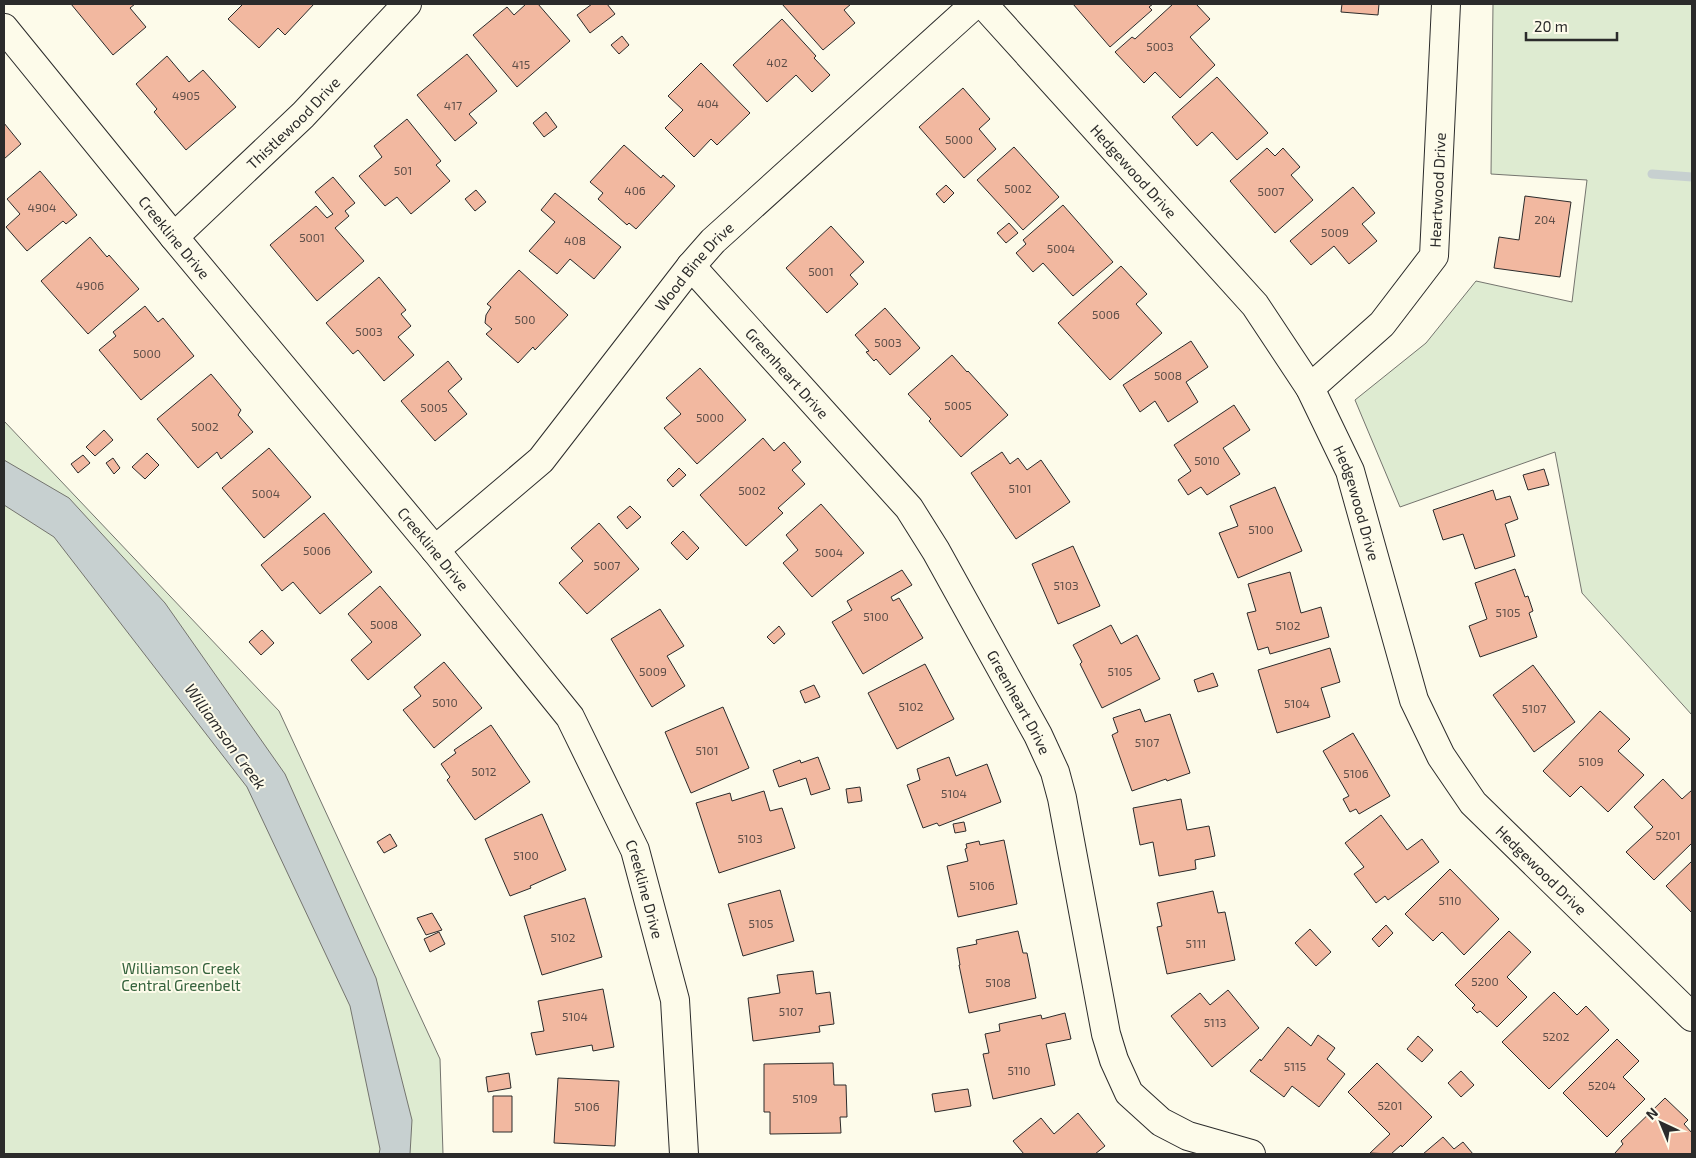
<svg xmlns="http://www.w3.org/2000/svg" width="1696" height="1158" viewBox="0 0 1696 1158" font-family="'Exo 2',sans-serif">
<rect width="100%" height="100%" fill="#fdfbea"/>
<path fill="#deebd1" stroke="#74746e" d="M1493,4h199v711l-110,-122 -27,-141 -155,55 -45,-107 71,-57 50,-62 96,21 15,-122 -96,-6z
M4,421l275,290 161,348 3,95h-439z"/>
<path fill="#c7d0d0" stroke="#74746e" d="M4,460l65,38 96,105 120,171 91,204 36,142 -2,34h-31l1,-5 -30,-143 -103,-219 -193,-250 -50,-32z"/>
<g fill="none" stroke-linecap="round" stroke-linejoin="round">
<path stroke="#c7d0d0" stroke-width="9" d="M1652,174l40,3"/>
</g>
<path fill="#f2b8a0" stroke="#2b2b2b" d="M71,4h64l-5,4 16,19 -33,28z
M243,4h71l-29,31 -7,-7 -19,20 -31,-29z
M526,4h12l32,37 -53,46 -44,-52 34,-28 7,8z
M592,4h15l8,10 -25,19 -13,-18z
M782,4h69l-7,6 11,13 -32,27z
M1073,4h80l-4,3 3,3 -42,37z
M1173,4h23l14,15 -20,18 25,28 -35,33 -25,-26 -11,11 -29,-31 17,-15 3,2z
M1342,4h37l-1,11 -37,-3z
M782,19l34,37 -2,2 16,17 -18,17 -16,-17 -29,27 -34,-37z
M622,36l7,9 -10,9 -8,-9z
M467,54l30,37 -28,23 8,9 -22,18 -38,-46z
M167,56l22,26 14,-12 33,37 -50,43 -32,-38 3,-3 -21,-25z
M701,63l49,50 -33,32 -6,-6 -17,18 -29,-29 18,-18 -15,-14z
M1217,77l51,56 -31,27 -25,-28 -15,14 -25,-29z
M963,88l27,31 -11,10 17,20 -32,29 -45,-51z
M546,112l11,15 -13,10 -11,-14z
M407,119l34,42 -5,4 14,16 -39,33 -14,-17 -12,9 -26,-30 23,-19 -8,-11z
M4,123l17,21 -17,15z
M624,145l37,33 2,-3 12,11 -39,43 -7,-6 -2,2 -29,-26 5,-6 -13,-11z
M1014,147l45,50 -36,33 -46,-50z
M1267,148l8,8 8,-8 17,19 -9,8 22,25 -38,33 -45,-52z
M40,171l37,44 -11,9 -3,-3 -36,30 -21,-24 14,-13 -13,-15z
M333,177l22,26 -10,8 4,5 -14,12 29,33 -47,40 -47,-56 46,-39 11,12 6,-4 -18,-22z
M946,185l8,8 -10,10 -8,-9z
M1353,187l22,26 -13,11 15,17 -28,23 -15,-18 -23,19 -21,-24z
M476,190l10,12 -11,9 -10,-12z
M555,193l66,54 -27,32 -24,-20 -13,15 -28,-23 26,-29 -14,-12z
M1525,196l46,6 -11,75 -66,-9 5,-31 20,3z
M1063,205l50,57 -40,34 -30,-33 -10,9 -17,-19 10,-9 -3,-4z
M1009,223l9,10 -12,10 -9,-10z
M831,226l33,36 -14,13 8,9 -31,29 -41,-45z
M90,237l17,20 2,-2 30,34 -51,45 -47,-53z
M1121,266l26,28 -11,10 26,29 -52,47 -52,-57z
M519,270l49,45 -33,35 -2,-3 -15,16 -32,-29 6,-5 -7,-6 1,-8 5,-8 -4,-3z
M379,277l27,33 -5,4 10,12 -13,11 16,18 -30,26 -26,-31 -5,4 -27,-31z
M145,306l13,16 5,-4 31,38 -53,44 -42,-50 17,-14 -3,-4z
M885,308l35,40 -30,27 -14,-16 -2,2 -8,-9 3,-1 -14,-16z
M1191,341l17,26 -22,15 12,20 -30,20 -13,-21 -15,11 -17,-27z
M952,355l15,17 1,-1 40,44 -47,42 -32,-36 2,-2 -23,-25z
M448,361l14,18 -14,12 19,23 -32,27 -34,-40z
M700,368l46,52 -49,44 -33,-36 17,-14 -15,-16z
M211,374l30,36 -3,5 15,17 -32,27 -4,-7 -19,16 -41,-49z
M1234,405l16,25 -27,18 17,26 -33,21 -6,-8 -13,8 -10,-15 13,-9 -17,-26z
M104,430l9,10 -18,16 -9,-9z
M763,438l11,13 10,-9 17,20 -9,8 13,14 -27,24 5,5 -37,33 -46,-51z
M269,448l42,49 -47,41 -42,-50z
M1002,452l8,12 8,-6 9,12 14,-10 29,42 -54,37 -45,-66z
M147,453l12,12 -14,14 -13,-12z
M83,455l7,8 -12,10 -7,-9z
M113,458l7,10 -6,6 -8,-11z
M679,468l7,7 -13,12 -6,-7z
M1544,469l5,16 -21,5 -5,-15z
M1275,487l27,64 -64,27 -19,-45 19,-7 -8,-20z
M1493,490l3,10 14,-4 8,23 -13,5 10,32 -40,13 -12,-35 -20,6 -10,-30z
M821,504l43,49 -52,44 -29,-34 15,-13 -12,-15z
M630,506l11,11 -14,12 -10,-12z
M324,513l48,59 -52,42 -27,-32 -11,9 -21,-26z
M599,523l40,46 -52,45 -28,-31 24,-22 -12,-13z
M683,531l16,17 -12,12 -16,-17z
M1073,546l27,60 -42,18 -26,-60z
M1515,569l10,28 3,-1 5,15 -4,2 8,24 -57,20 -11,-31 18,-7 -12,-36z
M902,570l10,15 -21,12 2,4 6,-3 24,40 -60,36 -31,-52 20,-12 -5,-9z
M1290,572l11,41 20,-6 8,30 -59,17 -2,-7 -10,3 -11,-37 9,-2 -8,-27z
M380,586l41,49 -53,45 -17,-20 21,-18 -24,-28z
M660,609l24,37 -17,10 18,30 -33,21 -41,-68z
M1111,625l10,19 16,-9 23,44 -58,29 -22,-44 2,-2 -9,-17z
M779,626l6,8 -11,10 -7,-7z
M262,630l12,13 -13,12 -12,-13z
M1330,648l10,34 -19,6 9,29 -53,16 -19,-63z
M444,662l38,46 -48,40 -31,-38 18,-14 -7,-9z
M925,664l29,55 -57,30 -29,-56z
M1533,665l42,57 -41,30 -41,-57z
M1213,673l5,13 -20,6 -4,-12z
M814,685l6,12 -15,6 -5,-12z
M723,707l26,61 -58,25 -26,-61z
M1140,709l5,13 25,-8 20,59 -23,8 -1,-2 -34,12 -20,-56 6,-3 -5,-14z
M1600,711l30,28 -12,12 26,24 -36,37 -27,-26 -11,11 -27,-26z
M491,725l39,57 -55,38 -28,-40 3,-3 -9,-13 15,-11 -2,-3z
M1353,733l37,63 -31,18 -3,-5 -6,3 -7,-13 6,-3 -26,-45z
M818,757l12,32 -19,6 -5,-17 -27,9 -6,-17 27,-10 1,3z
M949,757l7,19 31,-12 14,38 -62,24 -2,-3 -14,5 -16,-43 13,-5 -3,-11z
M1663,779l19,20 10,-9v53l-38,37 -28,-28 27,-25 -19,-20z
M860,787l2,14 -14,2 -2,-14z
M764,791l6,20 12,-3 13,40 -76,25 -23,-70 34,-10 2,8z
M1181,799l6,31 22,-4 6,30 -20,4 1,9 -37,7 -6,-34 -13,3 -7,-37z
M542,814l24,56 -36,16 1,2 -21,8 -25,-57z
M1381,815l26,35 15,-11 17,23 -51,38 -3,-4 -9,7 -22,-29 10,-7 -19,-24z
M964,822l2,9 -11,2 -2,-9z
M390,834l7,12 -13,7 -7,-11z
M1004,840l13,64 -59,13 -11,-51 21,-5 -3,-12 2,-1 -1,-4 13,-3 1,4z
M1692,861v52l-26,-27z
M1450,869l49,50 -35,36 -22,-23 -9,9 -28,-27z
M780,890l14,51 -51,15 -15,-52z
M1213,891l5,22 7,-1 10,48 -68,14 -10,-47 5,-1 -5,-23z
M585,898l17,59 -60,18 -18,-59z
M432,913l10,17 -16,5 -9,-17z
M1386,925l7,8 -14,14 -7,-8z
M1310,929l21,23 -15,14 -21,-23z
M1018,931l5,22h4l9,45 -67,15 -10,-48h1l-3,-17 20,-4 -1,-4z
M1509,931l22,21 -24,25 20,20 -30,30 -17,-16 -3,2 -5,-5 3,-3 -20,-20z
M439,932l6,12 -15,8 -6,-13z
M813,971l3,23 14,-2 4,32 -15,2 1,6 -67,9 -5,-43 32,-5 -3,-18z
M603,989l11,58 -21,4 -1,-6 -56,10 -5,-22 13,-2 -6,-30z
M1228,990l31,38 -47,39 -41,-51 29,-23 10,12z
M1554,992l23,23 9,-9 23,24 -60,59 -47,-47z
M1065,1013l6,26 -25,5 9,41 -62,14 -10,-45 6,-1 -4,-19 15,-3 -1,-7 42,-9 1,4z
M1288,1027l23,19 7,-11 17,13 -8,11 18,15 -26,33 -27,-21 -8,11 -34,-26 10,-12 1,2z
M1418,1036l15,14 -11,12 -15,-13z
M1617,1039l22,22 -16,16 22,22 -38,38 -44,-44z
M833,1063l1,22h12l1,32h-7l1,16 -71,1v-22h-6v-48z
M1377,1063l55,54 -30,30 -1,-2 -10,9 -21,-1 20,-19 -42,-42z
M1461,1071l13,14 -13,12 -13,-14z
M509,1073l2,15 -23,4 -2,-15z
M558,1078l61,3 -4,65 -61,-3z
M968,1089l3,17 -36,6 -3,-18z
M493,1096h19v36h-19z
M1665,1098l23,22 -4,4 8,9v21h-75l-2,-1 8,-9 -2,-3z
M1078,1113l27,33 -10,8h-71l-11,-13 28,-23 13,16z
M1443,1137l11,12 9,-7 10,12h-50z"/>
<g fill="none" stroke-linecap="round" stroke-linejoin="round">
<g stroke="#2b2b2b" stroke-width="30">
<g id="minor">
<path id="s1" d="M983,4l272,301 55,83 40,83 64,229 27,56 32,47 219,214"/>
<path id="s2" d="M4,28l170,209 261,313 135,167 65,133 40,150 9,154"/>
<path id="s3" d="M174,237l129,-122 104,-111"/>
<path id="s4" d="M691,266l218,242 27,43 102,184 17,37 7,26 44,236 8,26 15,33 32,29 27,14 63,18"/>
<path id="s5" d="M1310,388l72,-64 52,-68 12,-252"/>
<path id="s6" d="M435,550l106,-90 150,-194 22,-25 262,-237"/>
</g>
</g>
<use href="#minor" stroke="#fdfbea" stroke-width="28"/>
</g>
<g text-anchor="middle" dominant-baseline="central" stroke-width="4" stroke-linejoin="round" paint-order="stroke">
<g font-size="12" fill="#5d4e48">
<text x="1160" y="46">5003</text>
<text x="777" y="62">402</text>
<text x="521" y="64">415</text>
<text x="186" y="95">4905</text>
<text x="708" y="103">404</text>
<text x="453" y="105">417</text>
<text x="959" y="139">5000</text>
<text x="403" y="170">501</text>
<text x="1018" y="188">5002</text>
<text x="635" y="190">406</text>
<text x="1271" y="191">5007</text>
<text x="42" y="207">4904</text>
<text x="1545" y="219">204</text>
<text x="1335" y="232">5009</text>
<text x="312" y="237">5001</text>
<text x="575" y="240">408</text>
<text x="1061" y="248">5004</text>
<text x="821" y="271">5001</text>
<text x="90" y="285">4906</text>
<text x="1106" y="314">5006</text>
<text x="525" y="319">500</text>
<text x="369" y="331">5003</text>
<text x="888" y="342">5003</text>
<text x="147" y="353">5000</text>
<text x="1168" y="375">5008</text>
<text x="958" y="405">5005</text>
<text x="434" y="407">5005</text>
<text x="710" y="417">5000</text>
<text x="205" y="426">5002</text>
<text x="1207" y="460">5010</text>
<text x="1020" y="488">5101</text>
<text x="752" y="490">5002</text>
<text x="266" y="493">5004</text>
<text x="1261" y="529">5100</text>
<text x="317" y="550">5006</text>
<text x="829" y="552">5004</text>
<text x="607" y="565">5007</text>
<text x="1066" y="585">5103</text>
<text x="1508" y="612">5105</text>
<text x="876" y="616">5100</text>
<text x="384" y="624">5008</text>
<text x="1288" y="625">5102</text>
<text x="653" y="671">5009</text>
<text x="1120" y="671">5105</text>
<text x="445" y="702">5010</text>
<text x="1297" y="703">5104</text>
<text x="911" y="706">5102</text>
<text x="1534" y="708">5107</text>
<text x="1147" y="742">5107</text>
<text x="707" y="750">5101</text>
<text x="1591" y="761">5109</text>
<text x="484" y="771">5012</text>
<text x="1356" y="773">5106</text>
<text x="954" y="793">5104</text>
<text x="1668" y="835">5201</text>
<text x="750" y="838">5103</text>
<text x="526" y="855">5100</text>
<text x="982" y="885">5106</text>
<text x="1450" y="900">5110</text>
<text x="761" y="923">5105</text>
<text x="563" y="937">5102</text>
<text x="1196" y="943">5111</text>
<text x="1485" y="981">5200</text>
<text x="998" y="982">5108</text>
<text x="791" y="1011">5107</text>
<text x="575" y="1016">5104</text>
<text x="1215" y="1022">5113</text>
<text x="1556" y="1036">5202</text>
<text x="1295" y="1066">5115</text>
<text x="1019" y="1070">5110</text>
<text x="1602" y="1085">5204</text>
<text x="805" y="1098">5109</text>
<text x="1390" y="1105">5201</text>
<text x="587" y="1106">5106</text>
</g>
<g font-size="15" fill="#2b2b2b" stroke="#fdfbea">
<text stroke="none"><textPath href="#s3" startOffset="165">Thistlewood Drive</textPath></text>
<text stroke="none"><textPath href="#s1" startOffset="225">Hedgewood Drive</textPath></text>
<text stroke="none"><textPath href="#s5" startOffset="248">Heartwood Drive</textPath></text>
<text stroke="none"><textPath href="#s2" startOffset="270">Creekline Drive</textPath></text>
<text stroke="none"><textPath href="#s6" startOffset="386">Wood Bine Drive</textPath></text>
<text stroke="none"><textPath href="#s4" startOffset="144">Greenheart Drive</textPath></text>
<text stroke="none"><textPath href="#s1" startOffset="630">Hedgewood Drive</textPath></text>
<text stroke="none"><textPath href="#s2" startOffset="675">Creekline Drive</textPath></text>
<text stroke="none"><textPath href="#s4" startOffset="549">Greenheart Drive</textPath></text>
<text stroke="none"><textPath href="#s1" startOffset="1050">Hedgewood Drive</textPath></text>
<text stroke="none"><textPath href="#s2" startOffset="1080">Creekline Drive</textPath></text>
</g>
<g font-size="15" fill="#34623c" stroke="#fdfbea">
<text x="181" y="968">Williamson Creek<tspan x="181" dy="17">Central Greenbelt</tspan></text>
</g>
<g font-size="16" font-style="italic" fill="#2b2b2b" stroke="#fdfbea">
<text transform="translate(226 736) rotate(54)">Williamson Creek</text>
</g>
</g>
<rect width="1696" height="1158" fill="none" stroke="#2b2b2b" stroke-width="10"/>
<g transform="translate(1661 1123) rotate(316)" stroke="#fdfbea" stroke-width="4" paint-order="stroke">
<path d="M0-4L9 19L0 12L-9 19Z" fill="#2b2b2b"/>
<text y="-8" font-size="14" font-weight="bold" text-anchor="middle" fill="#2b2b2b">N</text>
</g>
<path d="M1526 32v8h91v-8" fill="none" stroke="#2b2b2b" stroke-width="2.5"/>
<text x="1534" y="32" font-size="15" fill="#2b2b2b" stroke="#fdfbea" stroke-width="4" paint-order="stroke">20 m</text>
</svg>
